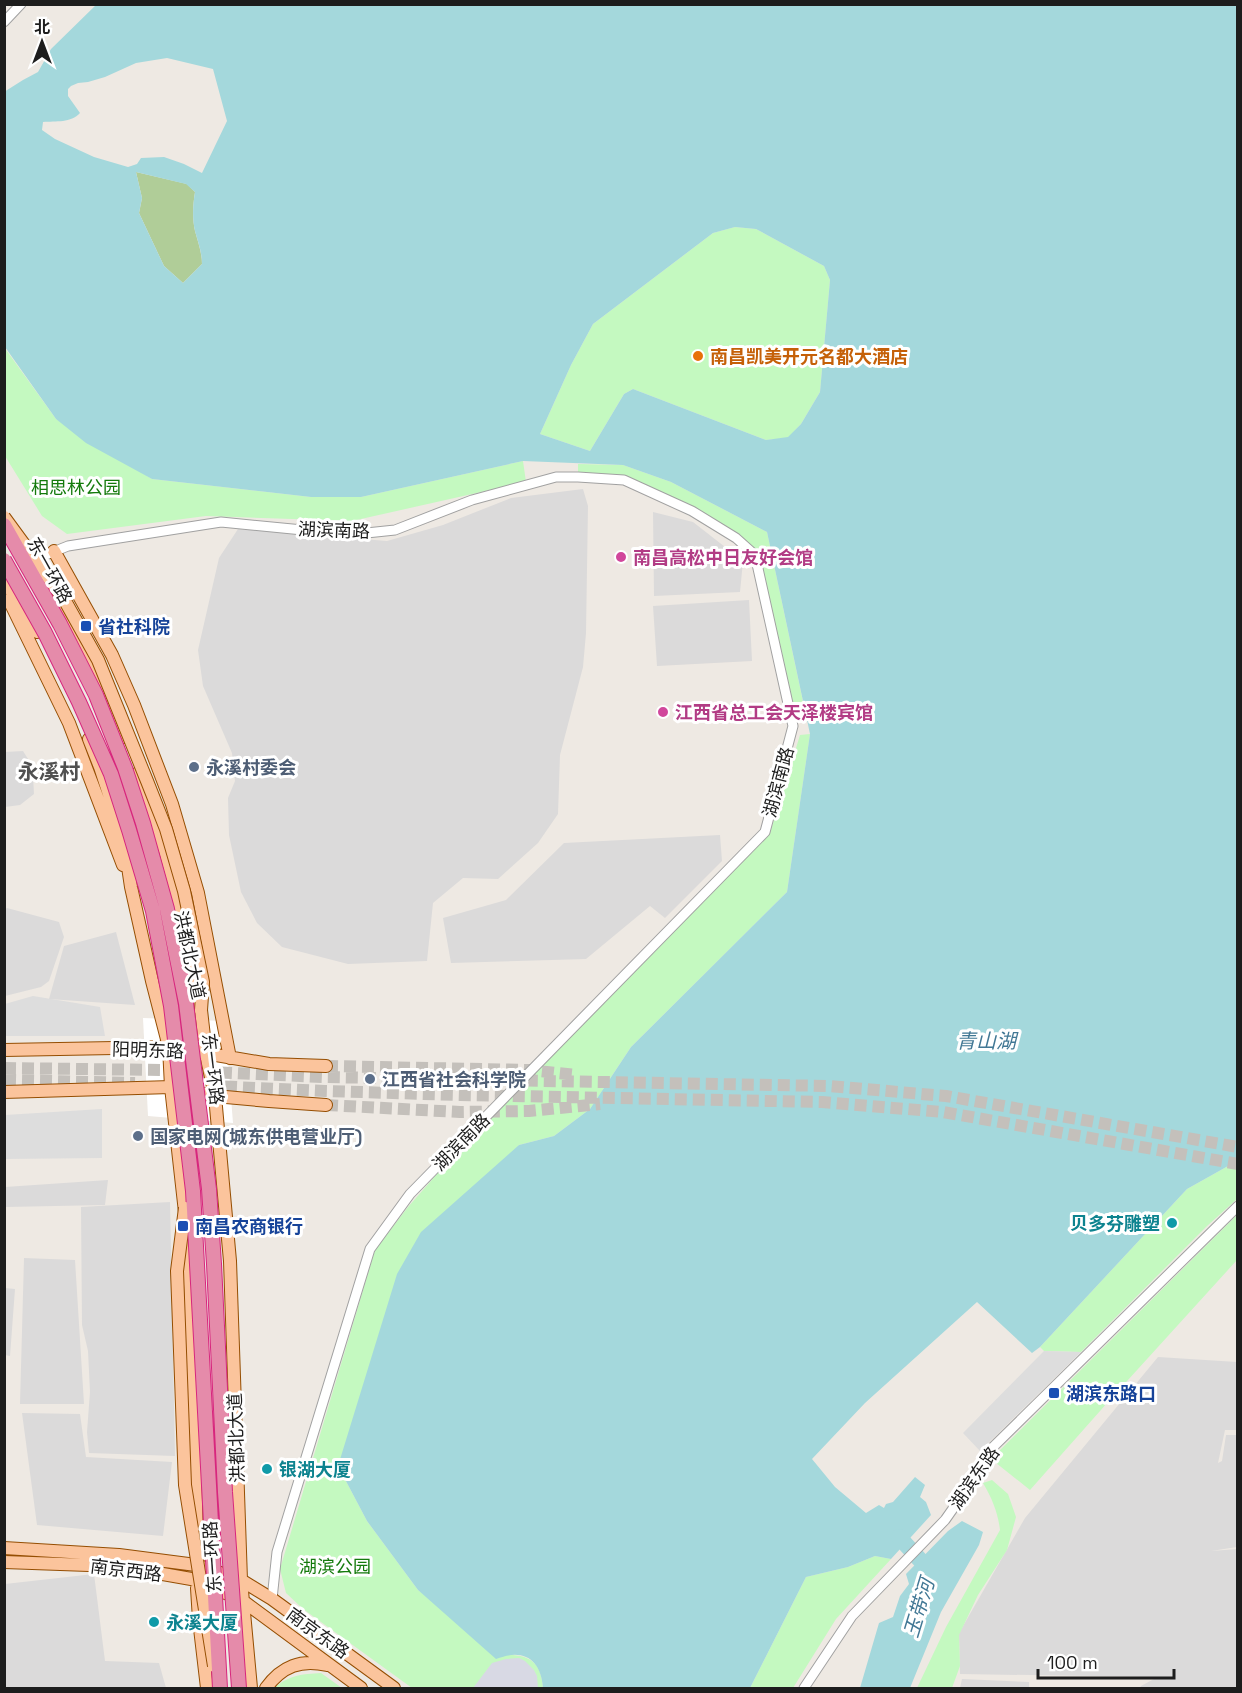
<svg xmlns="http://www.w3.org/2000/svg" width="1242" height="1693" viewBox="0 0 1242 1693" font-family="'Space Grotesk','Noto Sans SC',sans-serif">
<rect width="100%" height="100%" fill="#eee9e3"/>
<path fill="#dbdada" d="M583,489l5,17 -2,127 -3,34 -23,88 -2,59 -20,29 -40,36 -35,-1 -30,25 -6,58 -79,3 -66,-17 -25,-24 -16,-31 -12,-57 -1,-37 7,-17 -3,-28 -29,-67 -5,-36 21,-92 19,-29 149,12 56,-16 68,-27z
M653,512l40,10 50,39 -3,31 -86,4z
M749,600l3,61 -95,5 -4,-60z
M23,751l5,8 5,17 1,18 -14,11 -15,2v-55z
M720,835l2,26 -57,57 -15,-12 -64,53 -135,4 -8,-45 63,-18 58,-57z
M7,908l52,14 5,15 -15,44 -8,6 -36,9 -1,-86z
M116,932l19,73 -86,-6 15,-53z
M5,1171v16l103,-7 -3,25 -99,2 -1,13z
M170,1202l5,254 -86,-3 -2,-21 3,-40 -2,-41 -6,-26 -1,-118z
M24,1258l51,2 9,144h-64z
M5,1288l10,1 -5,67 -5,-1z
M1158,1357l79,5v68h-12l-7,33 4,-2 4,-26h10l1,-3v115l-26,4 26,-2v139h-97l1,-2 13,-7v-2l-194,-3 -1,-41 66,-115z
M22,1413l58,1 6,43 86,5 -9,74 -126,-11z
M94,1574l11,87 54,2 7,25h-161v-104z
M962,1679l67,3v6h-69z"/>
<path fill="#b0cd98" d="M136,172l51,12 8,8c-2,12 -3,26 0,39 3,11 7,22 7,33l-19,19 -19,-17 -25,-53 3,-15z"/>
<path fill="#c4f9c0" d="M735,227l21,2 68,37 6,14 -10,112 -19,32 -13,14 -22,2 -133,-51 -9,5 -34,57 -50,-17 31,-69 22,-41 120,-91z
M4,347l52,72 96,60 159,18h50l162,-36 3,21 -174,39 -146,-5 -139,18 -25,-18 -37,-60z
M578,464l45,1 48,17 96,50 38,179 -12,15 -38,-171 -19,-17 -112,-58 -46,-3z
M810,734l-23,158 -156,155 -41,62 -36,27 -35,9 -181,321 29,55 51,69 87,65c26,-1 36,8 38,33h-131l-109,-79 -17,-16 -6,-24 95,-319 33,-43 29,-33 333,-341 30,-98z
M1237,1161v38l-30,27 -126,126 -37,-1 -4,-4 147,-158z
M1237,1215v45l-129,142 -78,88 -39,-31z
M992,1480l16,14 8,23 -9,33 -29,45 -19,40 1,31 -8,22h-35l29,-61 54,-97c-2,-17 -8,-32 -17,-47z
M875,1556l16,3 -55,60 -43,69h-43l56,-111 42,-10z
M321,1673l21,15h-68c16,-13 28,-14 47,-15z"/>
<path fill="#ddd" d="M33,996l67,11 5,29h-100v-32z
M102,1109v49l-97,1v-44z
M1044,1351l37,1 -101,99 -17,-18z"/>
<path fill="#d8d9e4" d="M519,1658l6,3 9,9 3,6 1,12h-65l19,-25 14,-4z"/>
<path fill="#a4d8dc" fill-rule="evenodd" d="M97,4l1140,1v1156l-50,28 -147,158 -8,6 -55,-51 -112,101 -53,56 23,28 31,26 13,-8 5,3 2,-4 7,-2 22,-25 10,8 -5,12 6,5 5,13 -40,44 -16,-3 -27,11 -42,10 -56,111h-207c-2,-29 -20,-40 -47,-29l-78,-69 -51,-69 -29,-55 59,-192 24,-42 98,-87 35,-9 36,-27 41,-62 156,-155 23,-158 -43,-202 -96,-50 -48,-17 -100,-4 -162,36h-50l-159,-18 -66,-36 -30,-24 -51,-72 -1,-255 19,-12 15,-8 13,-23zM167,58l46,11 14,52 -25,52 -18,-9 -20,-7 -23,1 -4,6 -9,3 -34,-10 -39,-18 -13,-9 1,-8c13,-1 28,1 37,-9l-12,-17v-7l3,-3 7,-3 10,-1 17,-5 31,-14zM136,172l50,12 9,8c-2,12 -3,26 0,39 3,11 7,21 7,33l-19,19 -19,-17 -25,-53 3,-15zM735,227l21,2 68,37 6,14 -10,112 -19,32 -13,13 -22,3 -133,-51 -9,5 -34,57 -50,-17 31,-69 22,-41 120,-91z
M962,1521l21,11 -4,13 -38,67 -31,76h-50l19,-65 14,-6 7,-21 9,-12 -3,-10 42,-43z"/>
<path fill="#fff" d="M143,1018l82,3 8,102 -85,-7z"/>
<g fill="none" stroke-linecap="round" stroke-linejoin="round">
<path stroke="#a4d8dc" stroke-width="16" d="M899,1537l33,36 -1,4"/>
<path stroke="#c4c0bb" stroke-width="12" stroke-dasharray="12 6" stroke-linecap="butt" d="M326,1066l203,4 47,5
M4,1068l156,2 164,7 505,9 117,10 292,51
M4,1080l131,3
M189,1085l136,6 135,4 362,7 121,10 295,52
M326,1105l134,7 69,-1 71,-7"/>
<g stroke="#a1a1a1" stroke-width="11">
<path id="minor" d="M4,22l17,-18
M33,560l35,-14 153,-24 92,9 44,3 38,-4 77,-30 84,-23h22l46,3 68,31 44,27 19,17 38,171 -28,106 -355,362 -40,55 -93,303 -5,47
M804,1688l48,-72 93,-96 26,-37 19,-33 248,-244"/>
</g>
<g stroke="#954e02" stroke-width="14">
<path id="major" d="M54,551l58,104 22,50 38,99 26,89 32,165
M40,574l35,61 49,102
M4,579l33,53
M9,600l60,123 54,142
M89,739l11,28 24,73 7,47 21,94 17,66 2,40 18,161 8,290
M138,773l27,78 12,45 24,114 5,44 9,42 15,165 11,319 10,108
M4,1050l165,-3 100,17 57,2
M4,1092l167,-5 44,9 54,5 57,4
M4,1548l115,7 77,10 45,15 31,19 122,89
M4,1562l113,4 80,14 46,21 118,87
M197,1588l2,32 8,68
M266,1688c16,-22 35,-29 61,-23"/>
</g>
<use href="#minor" stroke="#fff" stroke-width="9"/>
<use href="#major" stroke="#fbc49c" stroke-width="12"/>
<g stroke="#954e02" stroke-width="14" stroke-linecap="butt">
<path id="major-bridge" d="M4,517l60,82 34,61 49,121 19,48 18,62 19,91 -2,28
M185,1208l-8,63 8,214 29,181"/>
</g>
<g stroke="#d7267d" stroke-width="16" stroke-linecap="butt">
<path id="highway-bridge" d="M4,525l56,99 36,71 29,73 18,55 24,86 19,94 23,186 5,75 11,228 14,196
M4,560l41,73 34,69 32,72 18,56 24,81 18,95 22,185 27,497"/>
</g>
<use href="#major-bridge" stroke="#fbc49c" stroke-width="12"/>
<use href="#highway-bridge" stroke="#e58baa" stroke-width="14"/>
</g>
<circle fill="#e8710a" stroke="#fff" stroke-width="2" cx="698" cy="356" r="6"/>
<g fill="#d1479c" stroke="#fff" stroke-width="2">
<circle cx="621" cy="557" r="6"/>
<circle cx="663" cy="712" r="6"/>
</g>
<g fill="#1a4fb4" stroke="#fff" stroke-width="2">
<rect x="80" y="620" width="12" height="12" rx="3"/>
<rect x="177" y="1220" width="12" height="12" rx="3"/>
<rect x="1048" y="1387" width="12" height="12" rx="3"/>
</g>
<g fill="#5c6f8a" stroke="#fff" stroke-width="2">
<circle cx="194" cy="767" r="6"/>
<circle cx="370" cy="1079" r="6"/>
<circle cx="138" cy="1136" r="6"/>
</g>
<g fill="#0f9aa8" stroke="#fff" stroke-width="2">
<circle cx="1172" cy="1223" r="6"/>
<circle cx="267" cy="1469" r="6"/>
<circle cx="154" cy="1622" r="6"/>
</g>
<g text-anchor="middle" dominant-baseline="central" stroke-width="6" stroke-linejoin="round" paint-order="stroke">
<g font-size="18" font-weight="bold" fill="#c56008" stroke="#fff" text-anchor="start">
<text x="710" y="356">南昌凯美开元名都大酒店</text>
</g>
<g font-size="18" fill="#147a0c" stroke="#fff">
<text x="76" y="487">相思林公园</text>
<text x="335" y="1566">湖滨公园</text>
</g>
<g font-size="18" fill="#1d1d1d" stroke="#fff">
<text transform="translate(334 530) rotate(2)">湖滨南路</text>
<text transform="translate(50 570) rotate(61)">东一环路</text>
<text transform="translate(778 782) rotate(-75)">湖滨南路</text>
<text transform="translate(190 955) rotate(78)">洪都北大道</text>
<text transform="translate(148 1050) rotate(2)">阳明东路</text>
<text transform="translate(213 1069) rotate(83)">东一环路</text>
<text transform="translate(461 1142) rotate(-45)">湖滨南路</text>
<text transform="translate(236 1438) rotate(-92)">洪都北大道</text>
<text transform="translate(974 1478) rotate(-55)">湖滨东路</text>
<text transform="translate(212 1557) rotate(-94)">东一环路</text>
<text transform="translate(126 1570) rotate(7)">南京西路</text>
<text transform="translate(318 1633) rotate(36)">南京东路</text>
</g>
<g font-size="18" font-weight="bold" fill="#b23c85" stroke="#fff" text-anchor="start">
<text x="633" y="557">南昌高松中日友好会馆</text>
<text x="675" y="712">江西省总工会天泽楼宾馆</text>
</g>
<g font-size="18" font-weight="bold" fill="#164399" stroke="#fff" text-anchor="start">
<text x="98" y="626">省社科院</text>
<text x="195" y="1226">南昌农商银行</text>
<text x="1066" y="1393">湖滨东路口</text>
</g>
<g font-size="18" font-weight="bold" fill="#4e5e75" stroke="#fff" text-anchor="start">
<text x="206" y="767">永溪村委会</text>
<text x="382" y="1079">江西省社会科学院</text>
<text x="150" y="1136">国家电网(城东供电营业厅)</text>
</g>
<g font-size="18" font-weight="bold" fill="#0d838f" stroke="#fff" text-anchor="start">
<text x="1160" y="1223" text-anchor="end">贝多芬雕塑</text>
<text x="279" y="1469">银湖大厦</text>
<text x="166" y="1622">永溪大厦</text>
</g>
<g font-size="20" font-style="italic" fill="#427895" stroke="#fff">
<text x="986" y="1041">青山湖</text>
<text transform="translate(919 1608) rotate(-73)">玉带河</text>
</g>
<g font-size="21" font-weight="bold" fill="#505050" stroke="#fff">
<text x="49" y="771">永溪村</text>
</g>
</g>
<rect width="1242" height="1693" fill="none" stroke="#1d1d1d" stroke-width="12"/>
<g transform="translate(42 42)" stroke="#ffffff" stroke-width="4.5" paint-order="stroke">
<path d="M0-4.5L10 22L0 15L-10 22Z" fill="#1d1d1d"/>
<text y="-9" font-size="16" font-weight="bold" text-anchor="middle" fill="#1d1d1d">北</text>
</g>
<path d="M1038 1669v9h136v-9" fill="none" stroke="#1d1d1d" stroke-width="3"/>
<text x="1047" y="1669" font-size="18" fill="#1d1d1d" stroke="#ffffff" stroke-width="4.5" paint-order="stroke">100 m</text>
</svg>
